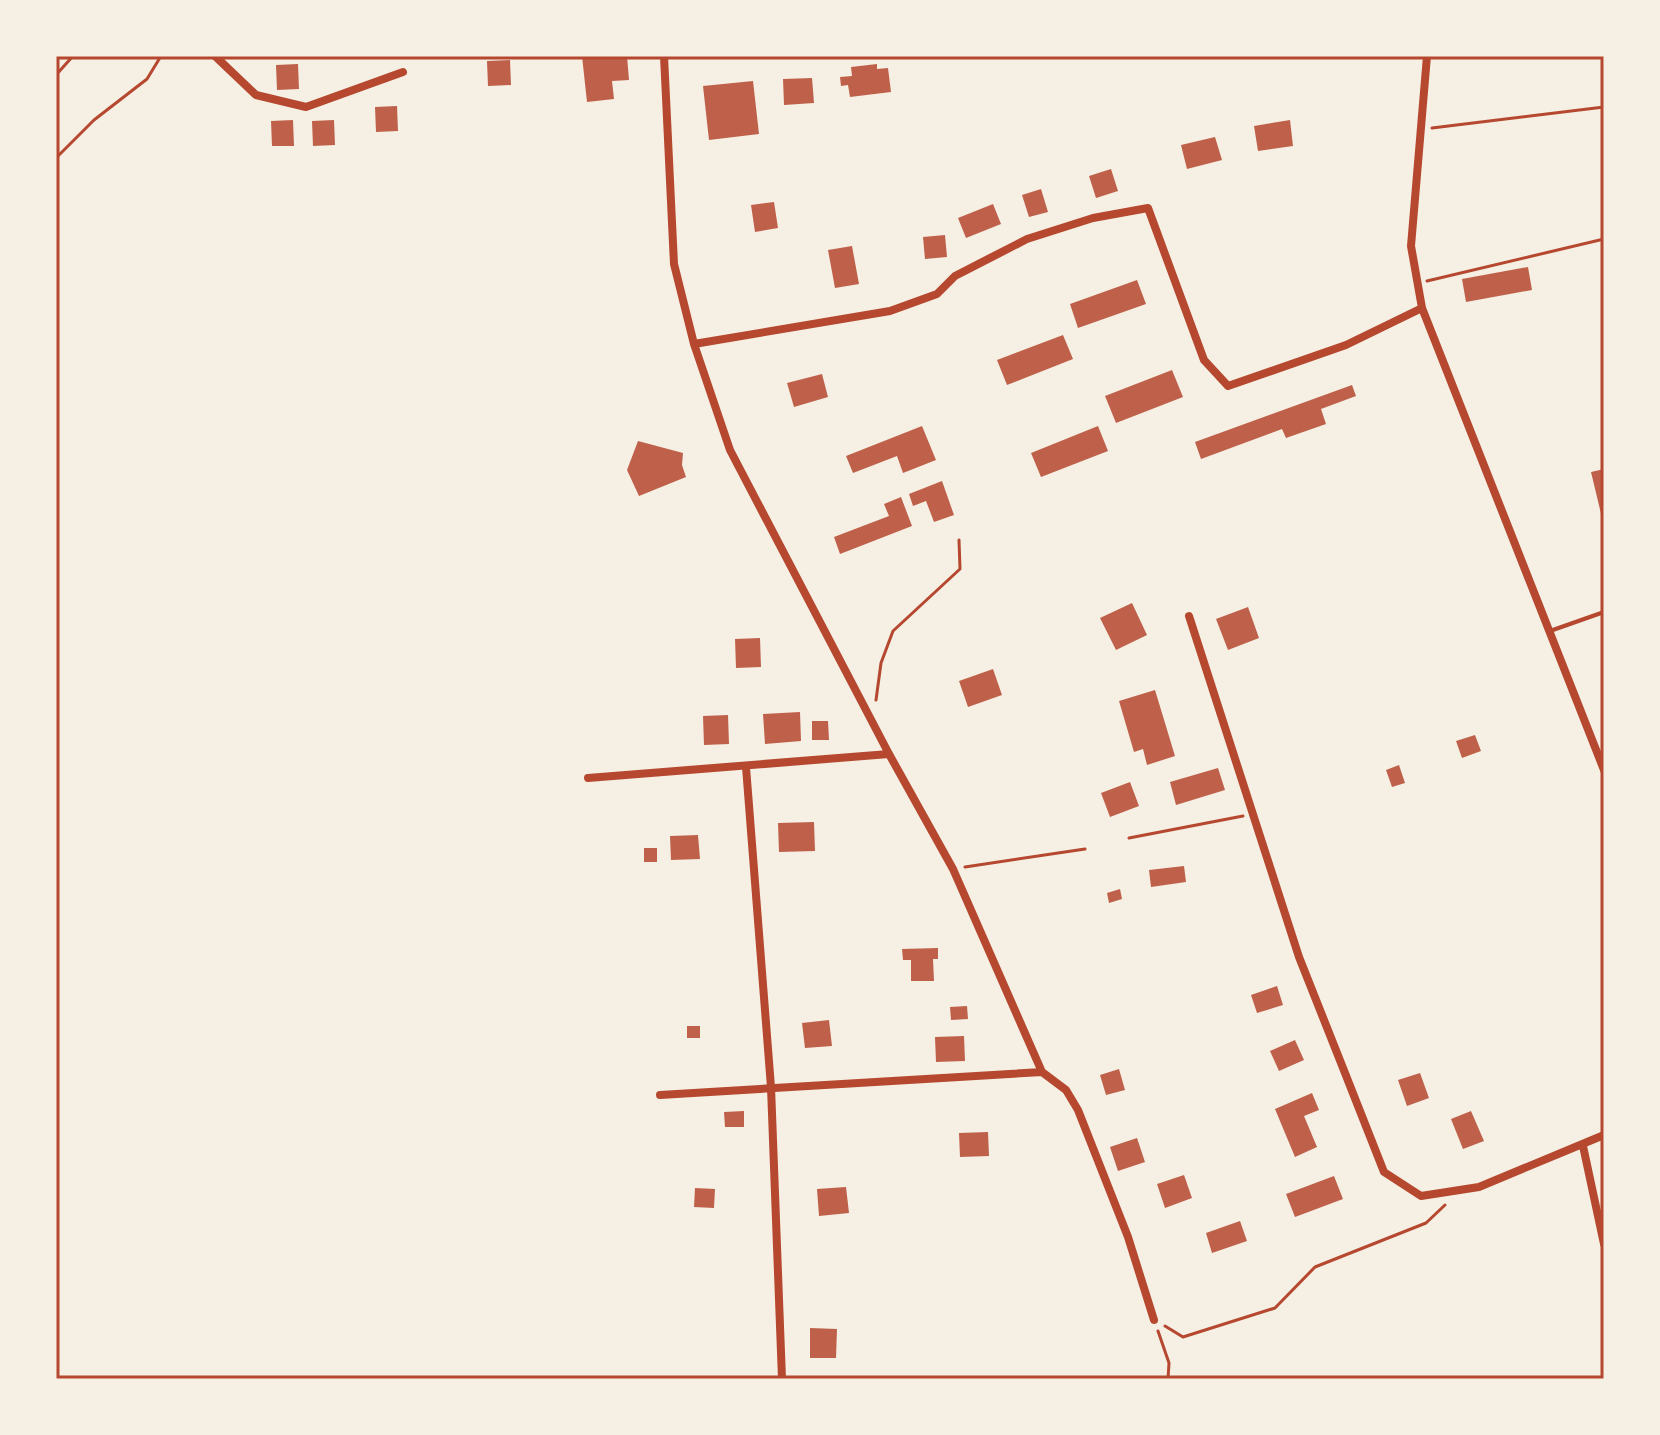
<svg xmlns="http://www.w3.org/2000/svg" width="1660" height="1435" viewBox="0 0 1660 1435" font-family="'Noto Sans',sans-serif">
<rect width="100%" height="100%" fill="#f6efe4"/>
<path fill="#bf614a" d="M582,56h45l2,24 -17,1 2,18 -27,3z
M510,60l1,25 -23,1 -1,-25z
M298,64l1,25 -22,1 -1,-25z
M877,64v5l11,-1 3,24 -41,5 -2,-12 -7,1 -1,-9 12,-1 -1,-9z
M812,78l2,25 -30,2 -1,-26z
M753,81l6,53 -50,6 -6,-54z
M397,106l1,25 -22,1 -1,-25z
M293,120l1,26h-22l-1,-25z
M334,120l1,25 -22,1 -1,-25z
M1290,120l3,26 -35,5 -4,-25z
M1215,137l7,23 -35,9 -6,-24z
M1111,169l7,22 -22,7 -7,-22z
M1041,189l7,23 -19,5 -7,-22z
M774,202l4,26 -23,4 -4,-27z
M993,204l8,20 -35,14 -8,-20z
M945,235l2,22 -22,2 -2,-22z
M852,246l7,38 -24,4 -7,-38z
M1528,267l4,23 -66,12 -4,-23z
M1137,280l9,24 -68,24 -8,-24z
M1063,335l10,24 -66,26 -10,-25z
M1172,370l11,27 -67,26 -11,-27z
M822,374l6,23 -34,10 -7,-24z
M1352,385l4,11 -35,13 5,15 -40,14 -4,-9 -81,30 -6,-17z
M922,426l14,34 -33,13 -6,-17 -44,17 -7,-17z
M1098,426l10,25 -67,26 -10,-24z
M638,441l45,12 -1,12 4,12 -47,19 -12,-26z
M1604,469v53h-1l-12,-50z
M942,481l12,34 -20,7 -8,-21 -13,5 -4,-12z
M901,497l11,29 -72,28 -6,-17 55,-21 -5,-12z
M1132,603l15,32 -31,15 -16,-32z
M1248,607l11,31 -31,12 -12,-31z
M760,638l1,29 -25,1 -1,-29z
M993,669l9,26 -34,12 -9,-26z
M1155,690l20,66 -28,9 -4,-16 -9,3 -15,-51z
M800,712l1,29 -36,3 -2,-30z
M728,715l1,29 -25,1 -1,-29z
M812,721h16l1,19h-17z
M1475,735l6,16 -19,7 -6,-17z
M1399,765l6,18 -13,4 -6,-17z
M1218,768l7,22 -49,15 -6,-23z
M1130,782l9,24 -29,11 -9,-24z
M814,822l1,29 -36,1 -1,-29z
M698,835l2,24 -29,1 -1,-24z
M644,848h13v14h-13z
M1184,866l2,16 -35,5 -2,-17z
M1120,889l2,10 -13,4 -2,-10z
M938,948v11h-5l1,22h-23v-21h-8l-1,-11z
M1277,986l6,19 -26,8 -6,-18z
M967,1006l1,13 -17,1 -1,-13z
M829,1020l3,26 -27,2 -3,-25z
M687,1026h13v12h-13z
M964,1036l1,25 -29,1 -1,-25z
M1295,1040l9,20 -25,11 -9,-20z
M1119,1069l6,21 -19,5 -6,-20z
M1420,1073l9,25 -22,8 -9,-26z
M1312,1093l7,17 -15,6 13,31 -22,10 -20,-48z
M744,1111v16h-19l-1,-15z
M1471,1111l13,30 -21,8 -12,-30z
M988,1132l1,24 -29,1 -1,-24z
M1137,1138l8,24 -27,9 -8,-24z
M1184,1175l8,23 -27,10 -8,-24z
M1334,1176l9,23 -48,18 -9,-23z
M846,1187l3,26 -30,3 -2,-27z
M695,1188l20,1 -1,19 -20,-1z
M1240,1221l7,20 -35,12 -6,-20z
M810,1328l27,1 -1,29h-26z"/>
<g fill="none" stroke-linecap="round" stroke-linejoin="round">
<path stroke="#b5482f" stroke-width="3" d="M56,75l17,-19
M1432,128l172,-21
M56,158l38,-38 53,-41 14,-23
M1427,281l177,-42
M876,700l5,-37 12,-32 67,-62 -1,-29
M1129,838l114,-22
M965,867l120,-18
M1165,1326l18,11 92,-29 40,-41 111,-44 19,-18
M1158,1331l11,32 -1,16"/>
<path stroke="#b5482f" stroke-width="4" d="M1550,631l54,-19"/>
<path stroke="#b5482f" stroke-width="8" d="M215,56l41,39 50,12 97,-35
M664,56l10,208 20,80 36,106 159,304 64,115 89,203 24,18 12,20 50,127 26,83
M1427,56l-16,190 11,62 182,462
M694,344l196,-33 47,-17 18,-18 72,-37 66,-21 55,-10 56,152 24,26 118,-41 76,-37
M1189,616l110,341 44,111 41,104 37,24 58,-9 125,-52
M746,767l25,320 11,292
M588,778l301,-24
M660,1095l382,-23
M1583,1146l21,98"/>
</g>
<rect width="1660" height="1435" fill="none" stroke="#f6efe4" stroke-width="116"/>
<rect x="58" y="58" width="1544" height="1319" fill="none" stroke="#b5482f" stroke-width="3"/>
</svg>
